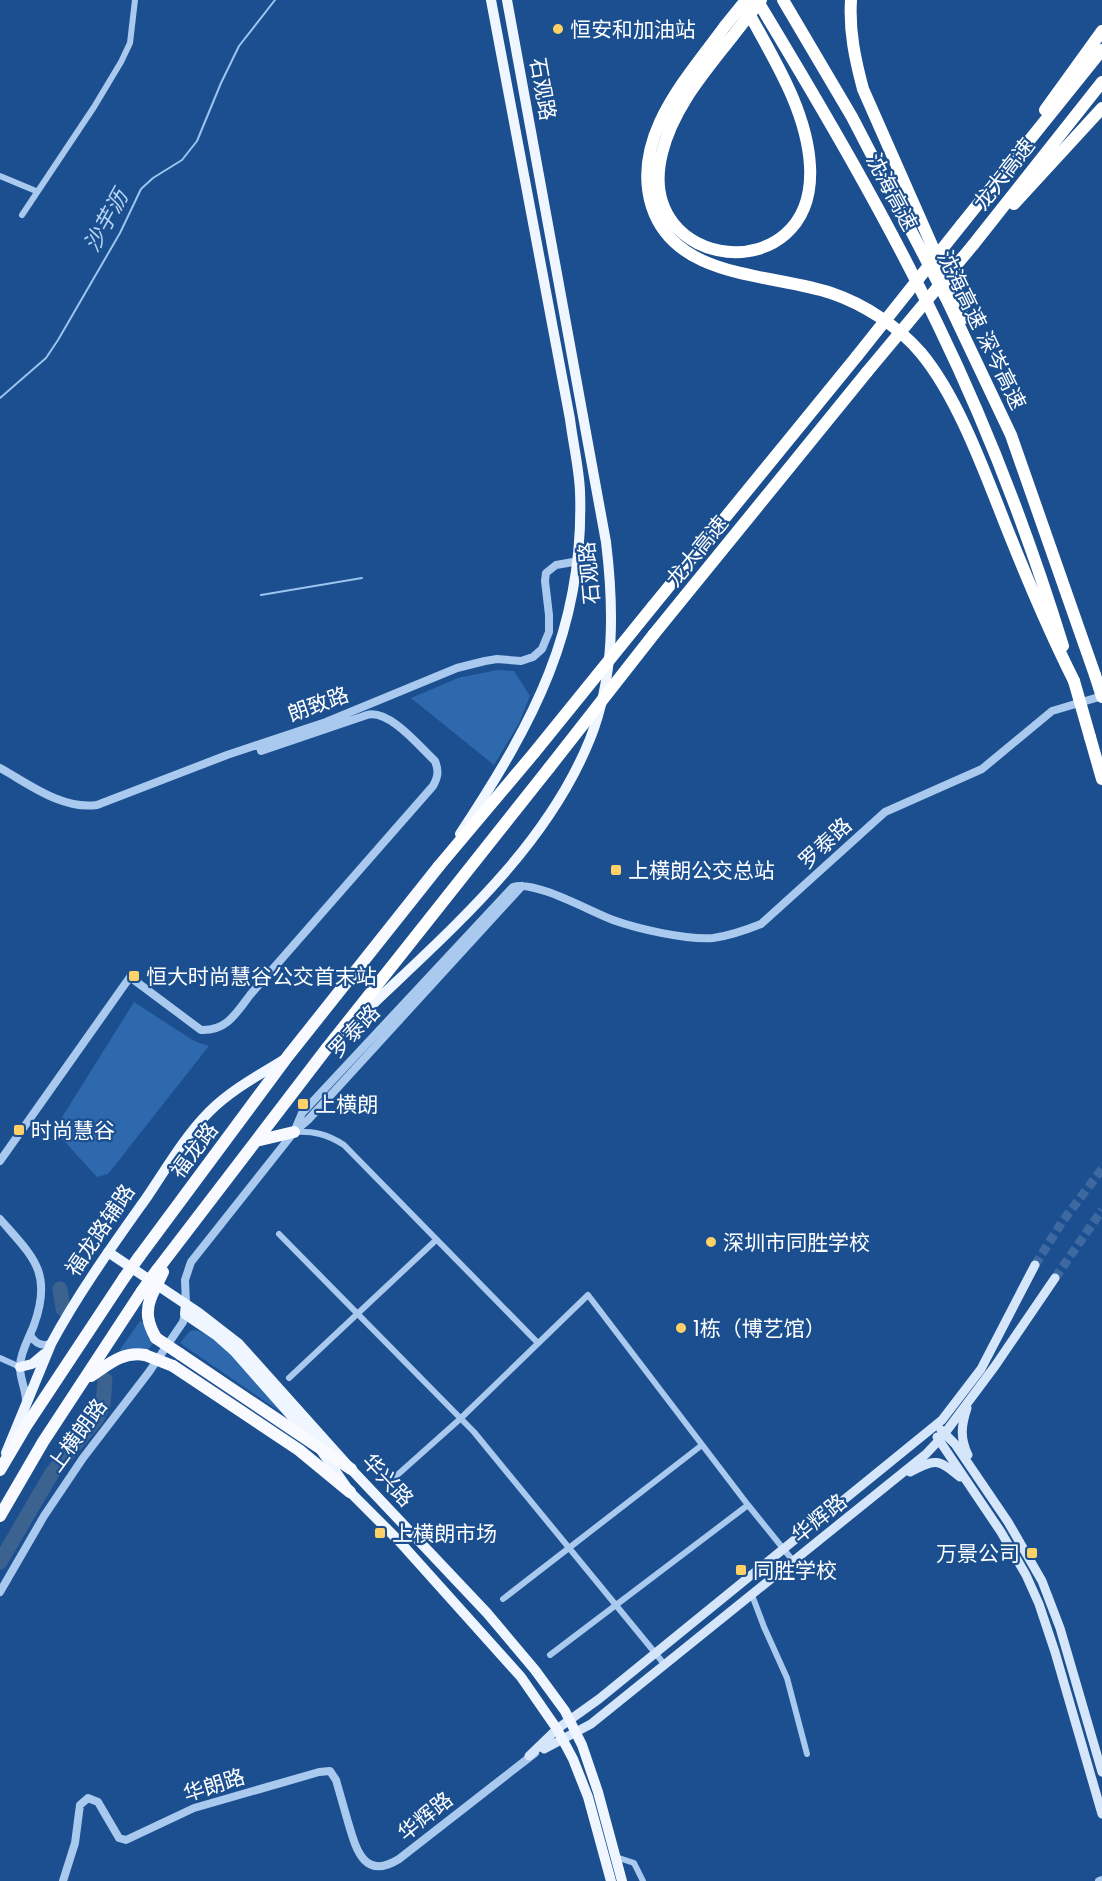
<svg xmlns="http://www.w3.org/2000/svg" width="1102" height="1881" viewBox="0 0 1102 1881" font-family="Poppins,'Noto Sans SC',sans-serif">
<rect width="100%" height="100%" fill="#1b4f8f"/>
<path fill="#2e69ad" d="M497,670l17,1 16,25 -11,27 -25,42 -83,-67 47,-20z
M134,1002l60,39 15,5 -101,128 -11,3 -43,-47z
M140,1321l4,2 9,20 -6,9h-26l-2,-1z
M195,1330c31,9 66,59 87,83l-102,-70 10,-12z"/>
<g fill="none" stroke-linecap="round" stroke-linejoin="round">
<path stroke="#9cc4f0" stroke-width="2" d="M0,398l46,-40 12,-18 62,-107 21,-44 12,-11 29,-18 15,-19 24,-58 18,-37 36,-46
M261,595l101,-17"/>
<path stroke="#3c6290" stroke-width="15" d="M60,1289l3,20
M0,1562l52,-89 45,-55 6,-12 2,-26"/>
<path stroke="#3d69a0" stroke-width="9" stroke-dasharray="9 4.5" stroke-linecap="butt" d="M1035,1265l27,-43 40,-53
M1055,1278l47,-68"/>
<path stroke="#a9c9ee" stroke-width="6" d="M0,176l36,15
M22,215l72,-108 27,-45 9,-19 5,-43
M294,1132c20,-1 33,2 50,13l193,197
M279,1234l195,198 191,233
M0,1358l20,9
M289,1378l147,-138
M395,1477l65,-58 128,-124 160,210 46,57
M752,1595l12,32 23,51 20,76
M503,1599l199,-154
M550,1655l198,-150
M616,1857l18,6 9,18"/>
<path stroke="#a9c9ee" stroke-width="8" d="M0,768c29,16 62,42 97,37l130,-50 99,-33 131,-54 28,-7 12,-2 24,2 12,-4 9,-8 7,-17v-17l-4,-34 1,-8 10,-8 23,-4
M294,1132l8,-19 211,-226c22,-7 76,24 100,33 25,9 73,20 100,18 16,-2 33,-8 48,-14l124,-112 97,-43 70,-58 50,-15
M0,1161l130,-184 71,53c25,1 35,-16 49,-35l183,-209c5,-9 6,-15 2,-25 -16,-15 -46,-52 -68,-46l-106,36
M0,1219c33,38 53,53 34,106 -5,13 -13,26 -14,40 -1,12 6,24 6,36
M186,1304l-1,-24 6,-18 103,-130 14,-12 214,-234
M30,1335c5,8 11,12 21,9
M0,1592l44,-76 39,-58 66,-86 34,-50 2,-8
M63,1881l12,-38 5,-38 8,-7 10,4 21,36 7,2 68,-32 125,-36 11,-1 6,9c4,14 8,28 12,42 8,27 16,59 51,37l136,-106
M1099,1881l3,-1"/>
<path stroke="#d6e6fa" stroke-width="9" d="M967,1408c-6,18 -7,30 1,47
M941,1430l14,14 53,78 34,59 18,47 42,144
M937,1437l64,95 25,43 13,29 16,48 47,162
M910,1472c26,-14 28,-13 50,5
M544,1749l47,-25 335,-270 16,-17 53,-71 60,-88
M529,1756l28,-27 42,-30 343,-279 39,-51 54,-104"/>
<path stroke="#f0f6ff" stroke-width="10" d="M460,834c73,-111 125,-205 120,-343 -1,-23 -7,-48 -10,-72l-79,-419
M350,1026c88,-86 193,-170 240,-287 25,-63 24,-131 16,-197l-99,-542
M108,1252l91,61 40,31 112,125 136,144 48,57 30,41 17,34 16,47 24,89
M186,1304l-1,10 31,21 18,16 84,95 32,46 49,49 122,136 36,52 16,30 15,38 23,84
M20,1367l12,-3 12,-10
M6,1453l45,-109c28,-52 62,-99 96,-147 19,-28 38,-61 62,-85 22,-22 50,-37 76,-53"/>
<path stroke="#f8faff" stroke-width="12" d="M256,1141l38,-9
M139,1257l149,-201 151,-190
M158,1269l169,-221
M151,1297c-6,15 -3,27 5,41
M180,1354l171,115
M173,1366l126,84 51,42
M91,1376c18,-12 32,-25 54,-21
M0,1470l26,-44 98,-148
M0,1516l43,-74 99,-151"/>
<path stroke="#fff" stroke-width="12" d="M757,0c64,106 127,213 181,325 50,103 91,211 125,321
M783,0l69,117 95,183 64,135 84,240
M851,0c-2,31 4,59 12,89l101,229
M725,26c-38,52 -95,112 -73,181 24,73 120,66 179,86 33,11 68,34 90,60 39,47 66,126 89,183 20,50 40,97 64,145
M732,37c-28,36 -59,71 -70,116 -30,120 155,139 148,13 -3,-57 -39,-111 -65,-160
M1045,110l57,-79
M1014,204l88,-96
M962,224l140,-174
M973,245l129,-163
M653,606l204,-250
M654,634l213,-262
M1090,737l12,42
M439,866l95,-113
M327,1048l222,-280"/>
<path stroke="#f8faff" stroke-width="12" d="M124,1278l15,-21
M142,1291l15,-21
M151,1297l12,-25
M156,1338l24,16
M145,1355l28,11"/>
<path stroke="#fff" stroke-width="12" d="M725,26l21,-26
M732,37l29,-37
M857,356l105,-132
M867,372l106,-127
M1095,675l7,22
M1074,681l16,56
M534,753l119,-147
M549,768l105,-134"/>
</g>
<g fill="#ffd166" stroke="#1b4f8f" stroke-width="2">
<circle cx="558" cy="29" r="6"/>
<rect x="610" y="864" width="12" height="12" rx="3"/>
<rect x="128" y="970" width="12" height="12" rx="3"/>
<rect x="297" y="1098" width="12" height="12" rx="3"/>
<rect x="13" y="1124" width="12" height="12" rx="3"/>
<circle cx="711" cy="1242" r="6"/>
<circle cx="681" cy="1328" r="6"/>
<rect x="374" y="1527" width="12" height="12" rx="3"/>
<rect x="1026" y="1547" width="12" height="12" rx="3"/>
<rect x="735" y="1564" width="12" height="12" rx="3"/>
</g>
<g text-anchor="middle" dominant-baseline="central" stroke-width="4.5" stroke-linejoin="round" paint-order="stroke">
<g font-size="21" fill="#fff" stroke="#1b4f8f" text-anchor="start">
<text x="570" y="29">恒安和加油站</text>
<text x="628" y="870">上横朗公交总站</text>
<text x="146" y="976">恒大时尚慧谷公交首末站</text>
<text x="315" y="1104">上横朗</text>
<text x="31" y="1130">时尚慧谷</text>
<text x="723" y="1242">深圳市同胜学校</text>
<text x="693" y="1328">1栋（博艺馆）</text>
<text x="392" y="1533">上横朗市场</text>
<text x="1020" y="1553" text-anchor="end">万景公司</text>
<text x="753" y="1570">同胜学校</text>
</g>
<g font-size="21" fill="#fff" stroke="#1b4f8f">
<text transform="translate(543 89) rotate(80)">石观路</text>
<text transform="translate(1004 174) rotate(-52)">龙大高速</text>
<text transform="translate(892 192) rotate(62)">沈海高速</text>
<text transform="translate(982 330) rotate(64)">沈海高速 深岑高速</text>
<text transform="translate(697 551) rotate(-51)">龙大高速</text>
<text transform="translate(589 573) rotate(-95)">石观路</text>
<text transform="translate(318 704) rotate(-20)">朗致路</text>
<text transform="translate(825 843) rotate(-43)">罗泰路</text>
<text transform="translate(354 1031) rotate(-47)">罗泰路</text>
<text transform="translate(194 1150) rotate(-53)">福龙路</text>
<text transform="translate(100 1230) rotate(-56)">福龙路辅路</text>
<text transform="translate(77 1435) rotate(-54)">上横朗路</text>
<text transform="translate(388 1480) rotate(47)">华兴路</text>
<text transform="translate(819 1518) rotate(-39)">华辉路</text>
<text transform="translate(214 1785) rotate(-18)">华朗路</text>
<text transform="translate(425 1816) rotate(-39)">华辉路</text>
</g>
<g font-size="22" font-style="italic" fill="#b5d3f5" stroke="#1b4f8f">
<text transform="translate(106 221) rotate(-61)">沙芋沥</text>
</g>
</g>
</svg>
